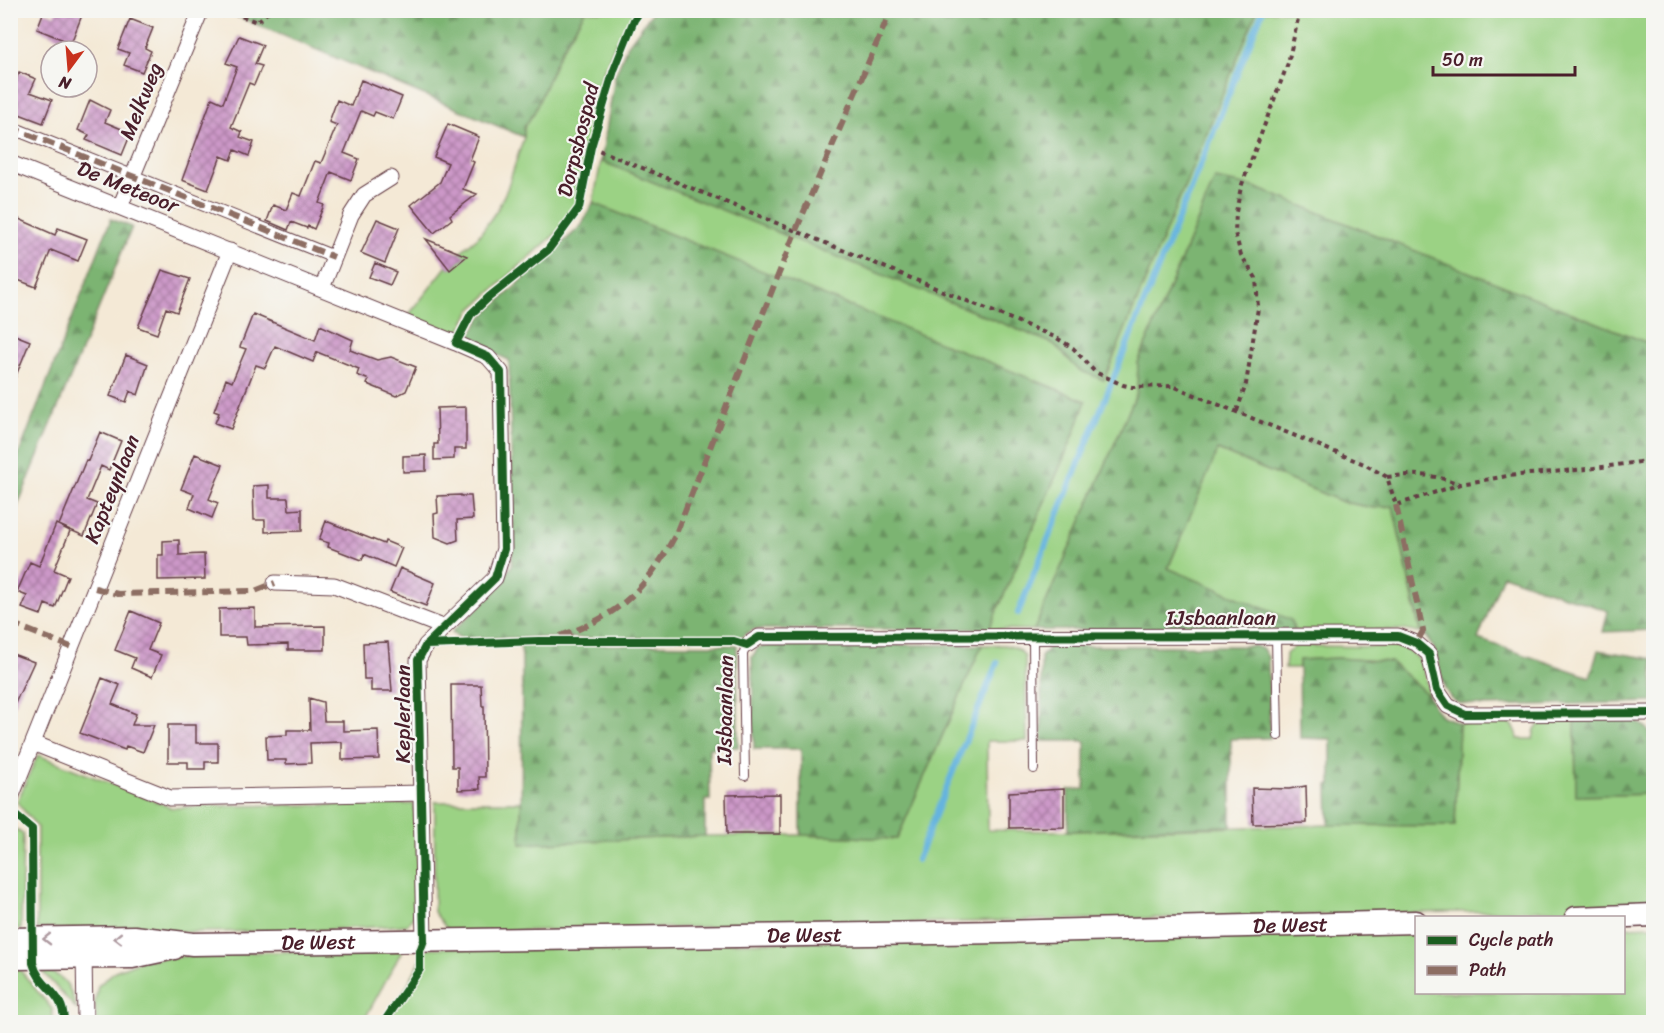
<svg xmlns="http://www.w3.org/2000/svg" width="1664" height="1033" viewBox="0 0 1664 1033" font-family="Sriracha,sans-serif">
<defs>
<pattern id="forest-firs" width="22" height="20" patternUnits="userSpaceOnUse" patternTransform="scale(1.5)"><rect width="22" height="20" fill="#7cb472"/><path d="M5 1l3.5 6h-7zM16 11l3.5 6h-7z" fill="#68925e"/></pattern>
<pattern id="building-cross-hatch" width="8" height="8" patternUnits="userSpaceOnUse" patternTransform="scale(1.5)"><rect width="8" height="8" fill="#cc98c8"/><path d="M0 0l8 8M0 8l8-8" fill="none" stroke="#a87ba3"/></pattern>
</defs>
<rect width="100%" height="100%" fill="#f6f6f2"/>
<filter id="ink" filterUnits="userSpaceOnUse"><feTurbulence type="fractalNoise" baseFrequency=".0167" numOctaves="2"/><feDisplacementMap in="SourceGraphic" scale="12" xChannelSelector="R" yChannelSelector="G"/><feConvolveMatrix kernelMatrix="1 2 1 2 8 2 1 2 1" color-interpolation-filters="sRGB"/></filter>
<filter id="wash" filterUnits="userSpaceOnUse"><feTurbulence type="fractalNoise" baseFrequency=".008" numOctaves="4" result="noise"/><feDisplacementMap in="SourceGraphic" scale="24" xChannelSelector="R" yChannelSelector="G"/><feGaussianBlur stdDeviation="1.35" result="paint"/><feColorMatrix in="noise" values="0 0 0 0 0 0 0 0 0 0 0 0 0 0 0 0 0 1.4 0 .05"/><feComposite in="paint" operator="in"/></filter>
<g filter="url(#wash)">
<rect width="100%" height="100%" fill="#f4e9d6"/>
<path fill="#9bd284" stroke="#727858" stroke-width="1.5" d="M585,11h54l-22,29 -14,32 -21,127 -10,20 -101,91 -15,27 -49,-20 47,-60 24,-20 19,-27 10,-21 17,-52v-10l10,-14 25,-59z
M1257,11h396v334l-399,-158 -39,-8 -77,184 -1,29 -103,238 -45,-1 83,-190 14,-38 -493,-198 8,-42 453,183 25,26 25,10z
M1217,450l126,52 30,6 20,-2 27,127 -16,-3 -109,1 -127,-62z
M982,645c17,0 34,-3 43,12l2,84h-40l1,89 80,1 261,-6 126,1 4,-103 48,-1c7,2 10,9 11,17h15l2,-10 6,-7 34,-2 1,76 77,-2v114l-1197,24 -9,-3 -13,-17 1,-110h86v42l184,-8 96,-1 96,4z
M1299,646l100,1c26,7 25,26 30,49l-38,-34 -53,-4 -39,2v8h-14l1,-14 8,-7z
M38,755l134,53 38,-2 204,-2 6,91c-2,13 -5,21 -13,30l-101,6 -129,1 -140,-3v-102l-20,-25z
M10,826l13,8 -2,95h-10z
M1653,926v96h-1265l39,-74 989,-17v61h208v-65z
M403,949l-40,73h-267l-1,-20 3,-16 17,-15 28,-11 77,-7z
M39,968c29,9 29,15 38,42z
M11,970h9l32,39 1,13h-42z"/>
<path fill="url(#forest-firs)" stroke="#636a4e" stroke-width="1.5" d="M263,10h322v1l-26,43 -25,59 -10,14v10l-290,-122 21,-2z
M654,10h603v1l-153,369 -25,-10 -25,-26 -453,-183 14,-85 12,-30z
M1215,179l39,8 399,158v285l-50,2 5,-21 -105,-36 -25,64 112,38 8,-27 55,9v43l-169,4 -26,-3 -7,-5 -6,-9 -11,-41 -13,-17 -28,-125 -19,2 -31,-6 -125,-52 -50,118 123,52 4,11 -261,-1 103,-238 1,-29z
M593,203l493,198 -14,38 -83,190h-234l-10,5 -4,4h-281l-8,-6 43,-41 17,-26 1,-41 -4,-164 -42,-19 14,-23 100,-92z
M111,219l21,8 -121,295v-48z
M520,644l217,1 1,102 -29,1 1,52h-5v36l-184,8 1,-187z
M771,645h211l-85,194 -96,-4v-86h-47l-2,-92 6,-9z
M1055,646h200l8,3 5,8 2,81 -39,1v87l-163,5v-41l17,-1v-48h-43l-1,-84 8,-10z
M1338,658l53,4 38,34 5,11 8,9 17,7 -4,103 -126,-1 -1,-40h3v-46l-31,-1 -1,-78z
M1632,719l15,9 5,10 1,56 -77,2 -1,-76z"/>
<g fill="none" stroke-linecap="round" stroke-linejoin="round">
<path stroke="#65b4df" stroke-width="6" d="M1018,613l245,-603
M917,860l80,-197"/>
</g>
<g id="blocks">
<path fill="url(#building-cross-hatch)" d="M57,10h27l-13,33 -34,-14 7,-18 11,4z
M130,19l23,9 -8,20 6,3 -9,21 -18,-7 5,-12 -11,-4z
M239,36l24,9 -8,19 7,2 -8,19 -5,-2 -18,44 11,5 -2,5 14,5 -5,14 -14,-6 -4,10 -10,-4 -13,34 -26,-10 30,-82 11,5 14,-36 -11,-4z
M19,72l17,7 -6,13 22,8 -9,23 -29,-11 3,-9 -7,-2v-7z
M361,80l41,17 -9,22 -18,-7 -2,4 -12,-5 -17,42 15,6 -8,21 -20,-8 -12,31 5,2 -10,24 -6,-3 -1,2 -16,-6 -3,8 -21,-9 6,-16 13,5 7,-17 8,3 14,-35 6,2 16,-38 -8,-3 8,-22 14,6z
M90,100l20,10 -5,12 26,11 -9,22 -36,-15 3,-5 -11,-5z
M448,124l31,13 -9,23 4,2 -11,27 14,5 -27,21 2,4 -18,14 -23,-28 29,-23 8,-19 -14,-6z
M10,215l45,20 3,-7 29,11 -9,22 -27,-11 -15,37 -26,-10z
M377,219l22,9 -14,35 -24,-10z
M426,239l41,17 -17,14z
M375,263l21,9 -6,13 -21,-8z
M162,270l28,9 -13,33 -11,-4 -9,26 -19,-7z
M253,314l62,26 5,-15 33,15 -3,10 27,10 14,-3 25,10 -10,24 -10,5 -29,-12 2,-4 -12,-5 2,-6 -42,-17 -4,10 -38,-16 -10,22 -9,-3 -25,64 -16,-6 4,-10 -5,-2 12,-32 6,3 14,-33 -6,-2z
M10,333l20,8 -19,47h-1z
M126,355l22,9 -10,31 -8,-4 -4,11 -16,-6z
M466,407v42h-12v10l-20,1v-16h4l-1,-36z
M100,432l21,9 -12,29 -8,-4 -14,34 10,4 -13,32 -25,-11 27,-65 2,1z
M195,454l28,11 -14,34 9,4 -6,15 -23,-10 5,-14 -13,-5z
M426,455v16l-23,1v-16z
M269,485v13h19l1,12 13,-1v22l-37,1v-12h-11l-1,-34z
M461,495v1h10l2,23 -16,1 1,20 -8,3 -15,-6 -1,-23 4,-1 -1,-17z
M326,521l58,23 1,-3 17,7 -8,19 -30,-13 -2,6 -34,-13 1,-4 -10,-3z
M56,524l14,7 -16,39 14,6 -13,32 -10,-4 -4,11 -19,-7 5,-12 -10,-4 13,-30 9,4z
M179,540v15l25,-1 1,25 -47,1v-25h5v-14z
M400,568l35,15 -9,23 -36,-14z
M255,608v19l70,-1v24h-37v-6l-41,1 -1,-8h-27v-28z
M131,611l28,12 -11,27 13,5 -9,22 -21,-9 4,-10 -20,-8z
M388,642l4,49h-21v-12h-7l-1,-36z
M10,653l24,9 -23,50h-1z
M102,678l18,7 -8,19 24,10 -4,11h22l-11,27 -17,-6 -1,4 -45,-17z
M451,685h30l1,21h2l1,71h-6l1,12 -22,1v-23h-6z
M309,698l14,4 1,19h19v10l35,-1 1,29 -37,1v-18l-32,1 1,20 -25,1v-4h-19l-1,-24 21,-1v-5h23z
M168,725h28v18h22v19h-13v7h-17v-7h-20z
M1306,786l1,37 -54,1 -1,-36 37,1z
M1064,789v38l-55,1v-36z
M780,794v40h-53l-1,-39z"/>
</g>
</g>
<g filter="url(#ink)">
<use href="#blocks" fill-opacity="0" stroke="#643d45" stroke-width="1.5"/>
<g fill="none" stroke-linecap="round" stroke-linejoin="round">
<g stroke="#643d45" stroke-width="10">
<path id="service" d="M1276,636l2,100
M1033,637l1,132
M745,776l-2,-122 4,-9"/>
</g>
<g stroke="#643d45" stroke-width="14">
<path id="pedestrian" d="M10,127l324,130"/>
</g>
<g stroke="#643d45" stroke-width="17">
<path id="minor" d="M10,163l446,180 32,14 13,15 3,177 -9,29 -69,67 -8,15 6,280
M120,207l81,-197
M322,288l29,-73 13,-20 27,-17
M275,583l59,2 109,42
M747,645l12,-8 639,-1 18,7 13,11 8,36 11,16 17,8 189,-1
M33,743l137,55 252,-5
M10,800l220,-549
M84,950l1,72"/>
</g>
<g stroke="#643d45" stroke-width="25">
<g id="secondary">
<path d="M1576,918l78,-3"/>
<path id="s1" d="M10,939l124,-2 59,7 809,-12 414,-10"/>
<path d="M10,958l122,-1 42,-9"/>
</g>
</g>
<path stroke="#643d45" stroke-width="4" stroke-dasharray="4.5 4.5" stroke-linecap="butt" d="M225,10l32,12 13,-12
M591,147l464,190 18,11 22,24 28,13 9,2 41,-1 191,78 23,13 9,28 65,-21 46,-8 80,-7 67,-9
M1237,411l9,-27 12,-76 -2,-30 -15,-23 -6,-22 1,-21 5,-25 47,-124 12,-53
M1387,477c31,-4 44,-3 73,7"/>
<use href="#service" stroke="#fff" stroke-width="8"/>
<use href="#pedestrian" stroke="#fff" stroke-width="12"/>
<use href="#minor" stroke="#fff" stroke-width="15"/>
<use href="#secondary" stroke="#fff" stroke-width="22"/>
<path stroke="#8d6e63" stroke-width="6" stroke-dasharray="12 6" stroke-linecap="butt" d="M10,127l324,130
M1396,505l27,126 -7,12
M95,588l23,6 137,-3 20,-8
M10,623l61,24
M560,636c59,-20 85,-46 115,-100l121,-306 95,-220"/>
<g stroke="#f6f6f2" stroke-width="11">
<path id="cycleway" d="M426,645l113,-4h195l13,4 12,-8 639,-1 18,7 13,11 8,36 11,16 17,8 189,-1
M10,811l22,18 1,134c7,27 31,27 31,59
M384,1022l36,-53v-18l4,-11 -6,-280 8,-15 69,-67 9,-29 -3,-177 -13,-15 -32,-14 15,-29 18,-17 59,-47 31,-42 12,-61 23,-77 20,-50 7,-10"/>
</g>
<use href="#cycleway" stroke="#1b5e20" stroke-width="8"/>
</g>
<defs><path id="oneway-chevron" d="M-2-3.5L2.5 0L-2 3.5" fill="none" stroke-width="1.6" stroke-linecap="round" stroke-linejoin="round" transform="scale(1.5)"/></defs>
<g stroke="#ae9aa0">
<use href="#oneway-chevron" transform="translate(118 938) rotate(179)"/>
<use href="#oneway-chevron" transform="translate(47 939) rotate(179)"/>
</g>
</g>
<g text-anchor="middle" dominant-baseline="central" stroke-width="4.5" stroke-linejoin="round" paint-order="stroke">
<g font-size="21" fill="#4a1f2b" stroke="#f6f6f2">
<text transform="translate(141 101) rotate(-68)">Melkweg</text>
<text transform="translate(578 140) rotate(-76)">Dorpsbospad</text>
<text transform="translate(128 187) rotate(22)">De Meteoor</text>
<text transform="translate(112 489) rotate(-68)">Kapteynlaan</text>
<text x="1221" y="618">IJsbaanlaan</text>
<text transform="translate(725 710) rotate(-89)">IJsbaanlaan</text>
<text transform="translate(403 714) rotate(-90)">Keplerlaan</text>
<text stroke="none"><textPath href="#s1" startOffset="1281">De West</textPath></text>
<text stroke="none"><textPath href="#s1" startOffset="795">De West</textPath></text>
<text stroke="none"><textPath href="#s1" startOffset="309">De West</textPath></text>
</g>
</g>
<rect width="1664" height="1033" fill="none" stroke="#f6f6f2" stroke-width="36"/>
<rect x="1415" y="916" width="210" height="78" fill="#f6f6f2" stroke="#b1a0a2" stroke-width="1.5"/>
<rect x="1427" y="936" width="30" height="9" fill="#1b5e20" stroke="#b1a0a2" stroke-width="1.5"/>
<text x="1469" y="946" font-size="18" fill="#4a1f2b">Cycle path</text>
<rect x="1427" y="966" width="30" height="9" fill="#8d6e63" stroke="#b1a0a2" stroke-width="1.5"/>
<text x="1469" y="976" font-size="18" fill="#4a1f2b">Path</text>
<g transform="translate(69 69) rotate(196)"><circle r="28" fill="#f6f6f2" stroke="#b1a0a2" stroke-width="1.5"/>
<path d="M0-4.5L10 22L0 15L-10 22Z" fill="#c8321e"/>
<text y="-9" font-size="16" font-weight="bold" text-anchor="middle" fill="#4a1f2b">N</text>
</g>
<path d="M1433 66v9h142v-9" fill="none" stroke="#4a1f2b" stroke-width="3"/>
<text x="1442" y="66" font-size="18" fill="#4a1f2b" stroke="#f6f6f2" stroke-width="4.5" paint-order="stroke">50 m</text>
</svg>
